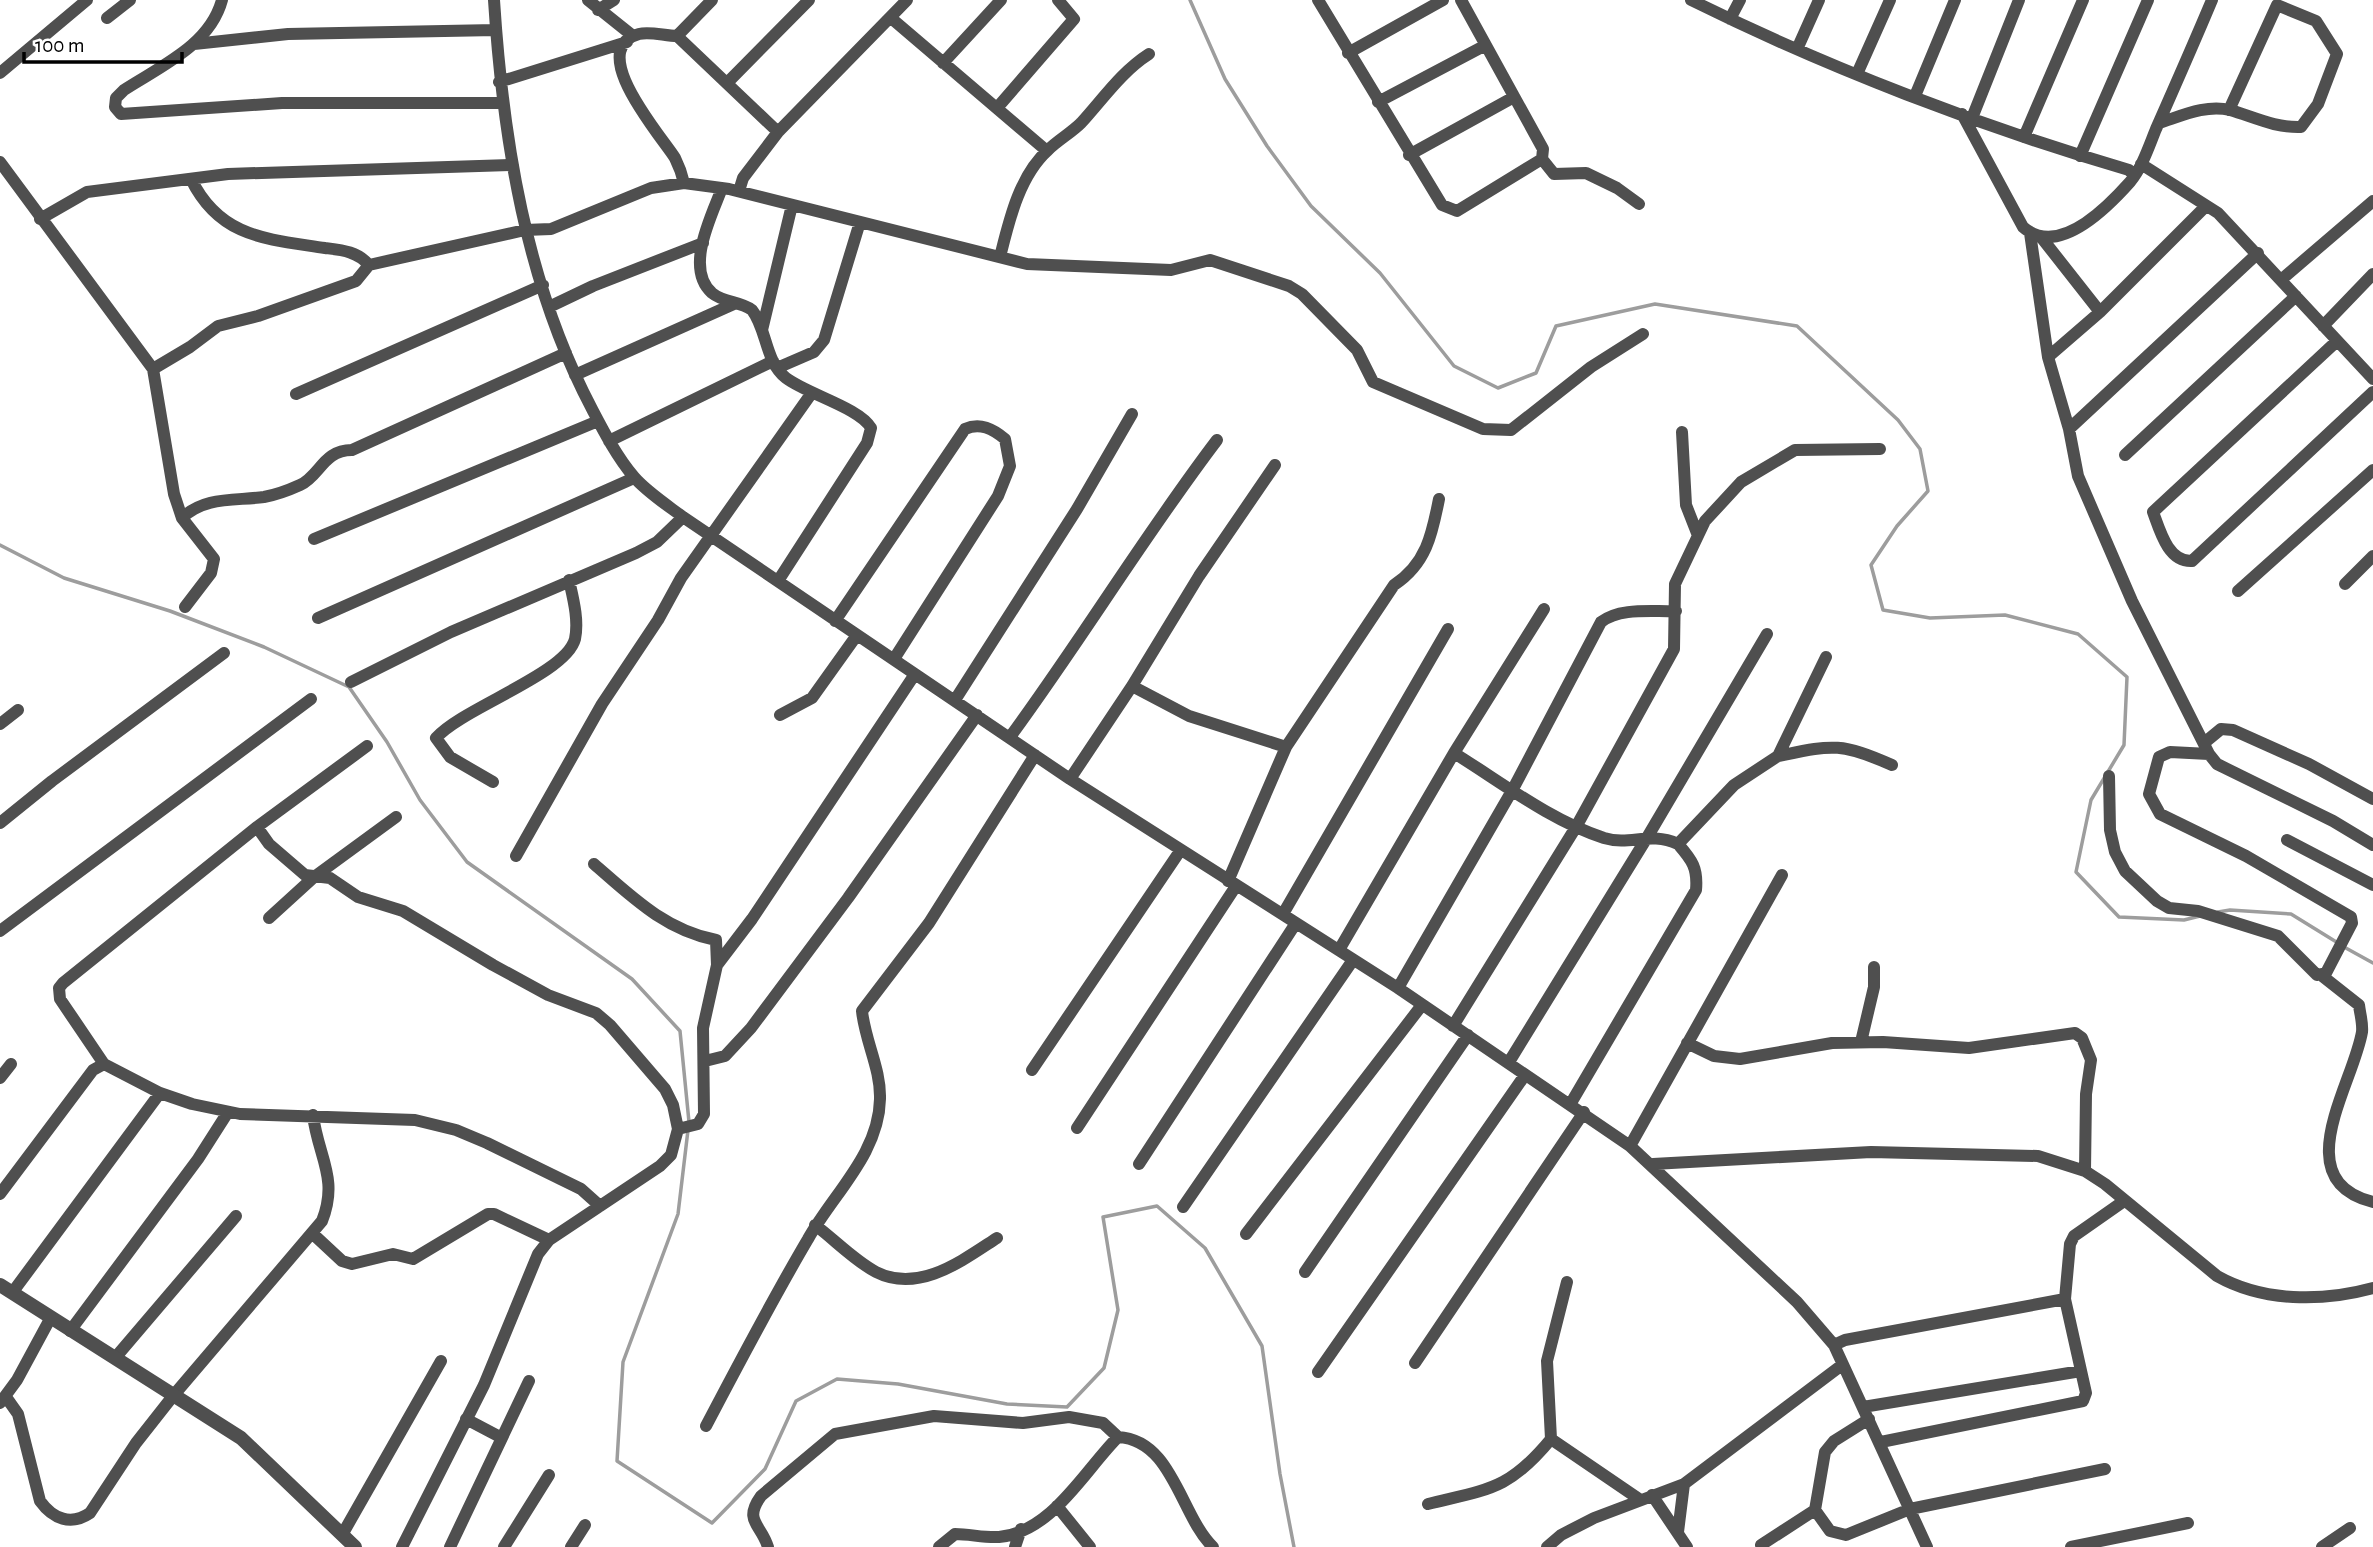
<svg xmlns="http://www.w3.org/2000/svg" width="2373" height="1547" viewBox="0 0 2373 1547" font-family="'Alegreya Sans',sans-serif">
<rect width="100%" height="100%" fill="#fff"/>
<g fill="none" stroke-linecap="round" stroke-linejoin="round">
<path stroke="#9d9d9d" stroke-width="3.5" d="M1190,0l35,79 42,67 44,60 69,67 74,93 44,22 38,-15 20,-47 99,-22 142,22 101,94 22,29 8,42 -31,35 -26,39 12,45 47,8 75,-3 73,19 49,43 -3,68 -33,55 -15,72 43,45 65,3 16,-4
M0,545l64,33 106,33 94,36 85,40 38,55 33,58 47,62 165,117 48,52 9,91
M2218,912l12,-2 61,4 47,29
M2344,947l29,16
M688,1130l-10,84 -55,148 -6,99 95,62 53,-54 31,-68 41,-22 61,5 109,20 60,3 37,-39 14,-58 -15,-93 54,-11 48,42 57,98 18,128 14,73"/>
<path stroke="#4f4f4f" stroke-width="12" d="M222,0c-12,45 -61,66 -98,90l-8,8 -1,9 6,7 161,-11h221
M494,0c9,140 32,284 98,409 12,23 25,48 42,68 13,15 33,28 49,40l387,262 328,209 232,158 167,156 37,43 93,202
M588,0l45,36
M1318,0l124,205 15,6 85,-52
M1461,0l82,149 -1,10 12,15 32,-1 31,15 22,16
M1691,0c137,68 291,127 438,170l5,6
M598,10l16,-10
M107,18l23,-18
M891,18l156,133
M1730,19l10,-19
M677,36l101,96
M194,44l94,-10 208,-4
M1798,47l21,-47
M1348,53l95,-53
M943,63l58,-63
M0,73l87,-73
M1857,74l33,-74
M499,82l128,-40
M728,82l81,-82
M1915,96l40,-96
M1378,102l106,-56
M997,108l77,-89 -16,-19
M1962,114l61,113c35,31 83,-18 107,-45 12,-14 19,-36 26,-53 19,-43 38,-86 56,-129
M1972,118l47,-118
M2159,123c22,-7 47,-19 71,-13 24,7 45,18 71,17l17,-23 19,-50 -21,-33 -39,-16 -48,105
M2024,137l59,-137
M1409,155l105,-58
M2080,156l68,-156
M0,162l153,207 21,125 8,24 32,41 -3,14 -26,34
M2141,164l77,49 155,166
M191,179c29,59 76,60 134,69 16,2 32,3 44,17
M684,183c-2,-9 -5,-17 -9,-25 -13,-21 -91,-109 -36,-124 11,-3 26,2 38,2l35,-36
M722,188c-10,27 -38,80 -10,105 12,10 28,8 40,17 15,19 13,52 34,68 21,16 74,30 85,50l-4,15 -89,138
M739,191l4,-13 35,-46 129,-132
M40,219l47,-27 141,-18 285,-9
M2030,233l18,124 21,72 9,47 54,125 77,153 8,10 116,57 40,24
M2041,237l59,75
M1000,257c9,-36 19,-81 48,-107 10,-10 23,-17 33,-27 22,-24 40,-51 68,-69
M2282,279l91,-78
M549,307l44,-21 110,-43
M2323,326l50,-52
M762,330l30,-125
M2337,341l-184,171c7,19 15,50 39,49l181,-169
M2048,357l52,-45 106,-106
M777,368l37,-16 10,-12 36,-118
M153,369l37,-22 28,-21 40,-10 98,-35 13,-16 156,-35 26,-1 100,-41 33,-5 45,6 298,75 144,6 39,-10 79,26 13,8 55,56 16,32 110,47 28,1 80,-63 52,-33
M575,375l161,-72
M296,394l247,-109
M2069,429l189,-176
M1682,432l4,73 11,28
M609,441l164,-80
M2125,455l171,-159
M182,518c23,-22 53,-17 82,-21 11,-2 25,-7 36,-12 20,-9 23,-35 52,-35l214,-97
M314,539l284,-118
M2345,584l28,-28
M2238,591l135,-121
M318,618l316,-140
M835,621l130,-192c15,-7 28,0 40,10l5,27 -12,30 -104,163
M351,682l100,-50 185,-79 21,-11 26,-25
M1132,686l57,30 97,31
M955,700l122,-191 55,-95
M780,715l32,-17 45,-63
M0,724l18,-14
M1010,737c72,-98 134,-201 207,-297
M2204,743l17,-14 12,1 76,34 64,35
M367,746l-110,81 -194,156 -4,5 1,11 44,65 56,29 32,11 48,10 175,6 41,10 31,13 94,46 19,17
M1454,753c47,29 97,68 150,85 27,8 45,-7 74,6l56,-59 44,-29 48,-99
M1778,756c54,-11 62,-14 114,9
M2109,776l1,54 5,22 10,19 32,30 12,7 29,3 80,25 39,39 9,-2 26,-50 -1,-6 -105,-61 -86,-42 -11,-20 10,-37 11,-5 39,2
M1070,779l62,-93 67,-110 76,-111
M493,782l-43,-25 -14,-19c26,-30 130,-64 139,-99 4,-19 -2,-41 -6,-59
M0,823l52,-42 172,-128
M257,827l12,17 36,31 25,3 28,19 45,14 90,54 55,30 48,18 14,12 55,64 8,16 5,24 -7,26 -11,11 -111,74 -11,14 -54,131 -82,162
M2287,840l86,45
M516,856l86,-152 56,-84 23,-42 130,-184
M594,864c38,33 71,66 122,76l1,25 -14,63 1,86 -6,10 -20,5
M1228,881l58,-134 108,-162c32,-21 38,-50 45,-86
M1283,914l165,-285
M269,918l45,-41 82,-60
M0,931l311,-232
M1339,950l115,-197 90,-144
M717,965l35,-46 163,-245
M2321,975l38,30c1,9 4,18 3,27 -9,53 -76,148 11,170
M1398,988l115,-199 88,-167c19,-15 52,-10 75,-11
M1453,1026l123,-199 98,-178 1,-65 30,-63 36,-39 54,-32 85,-1
M1861,1042l13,-55v-20
M1687,1043l27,13 26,3 92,-16 51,-1 86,6 106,-15 7,5 9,22 -5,34 -1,77
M705,1061l20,-5 26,-28 97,-130 129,-183
M1509,1062l139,-226 119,-202
M1032,1070l148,-219
M0,1078l11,-14
M1571,1103l125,-213c2,-22 -4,-30 -18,-46
M1077,1128l159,-242
M1630,1146l152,-271
M1139,1164l157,-241
M1653,1164l218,-12 167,4 47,15 20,13 112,92c46,26 105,26 156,12
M0,1194l93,-124 11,-6
M1183,1207l170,-247
M815,1225c20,15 40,36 61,47 43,22 87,-12 121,-34
M313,1234l29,27 10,3 41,-10 20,5 75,-45h6l55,26
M1246,1234l176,-229
M1305,1272l163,-237
M12,1293l148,-200
M70,1331l128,-172 30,-47
M1834,1345l11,-5 220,-41 5,-55 4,-8 50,-35
M115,1358l121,-142
M1415,1363l169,-251
M1318,1372l207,-297
M6,1397l12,17 22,87c13,18 31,25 50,12l46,-70 37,-47 149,-175c17,-43 -4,-64 -9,-106
M0,1403l17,-23 33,-61
M1863,1407l218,-36
M466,1419l36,19
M706,1426c33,-63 66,-126 102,-187 25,-45 71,-85 72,-140 1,-30 -15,-58 -18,-88l67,-88 106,-168
M1551,1439l88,60
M1881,1442l202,-41 3,-8 -21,-94
M1652,1495l35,52
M1428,1504c61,-15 81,-14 123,-65l-4,-78 20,-79
M1057,1506l33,41
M1815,1510l15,21 16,4 64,-26 195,-40
M1678,1532l6,-48
M342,1535l99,-174
M1761,1545l54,-35 10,-58 9,-11 35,-22
M450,1547l79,-166
M504,1547l45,-72
M571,1547l14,-22
M768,1547c-7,-23 -25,-26 -7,-51l74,-62 99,-18 89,7 46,-6 34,6 15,14
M939,1547l16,-13c15,0 29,4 44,3 53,-5 85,-66 119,-100 55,3 62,78 95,110
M1015,1547l6,-18
M1547,1547l14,-12 33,-17 90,-34 158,-119
M2071,1547l117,-24
M2322,1547l28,-19"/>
<path stroke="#4f4f4f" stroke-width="14" d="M0,1285l241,153 114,109"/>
</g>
<path d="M24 52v10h158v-10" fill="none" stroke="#000000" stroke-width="3.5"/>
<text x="35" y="52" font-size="21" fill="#000000" stroke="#ffffff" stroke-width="5" paint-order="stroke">100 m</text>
</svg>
